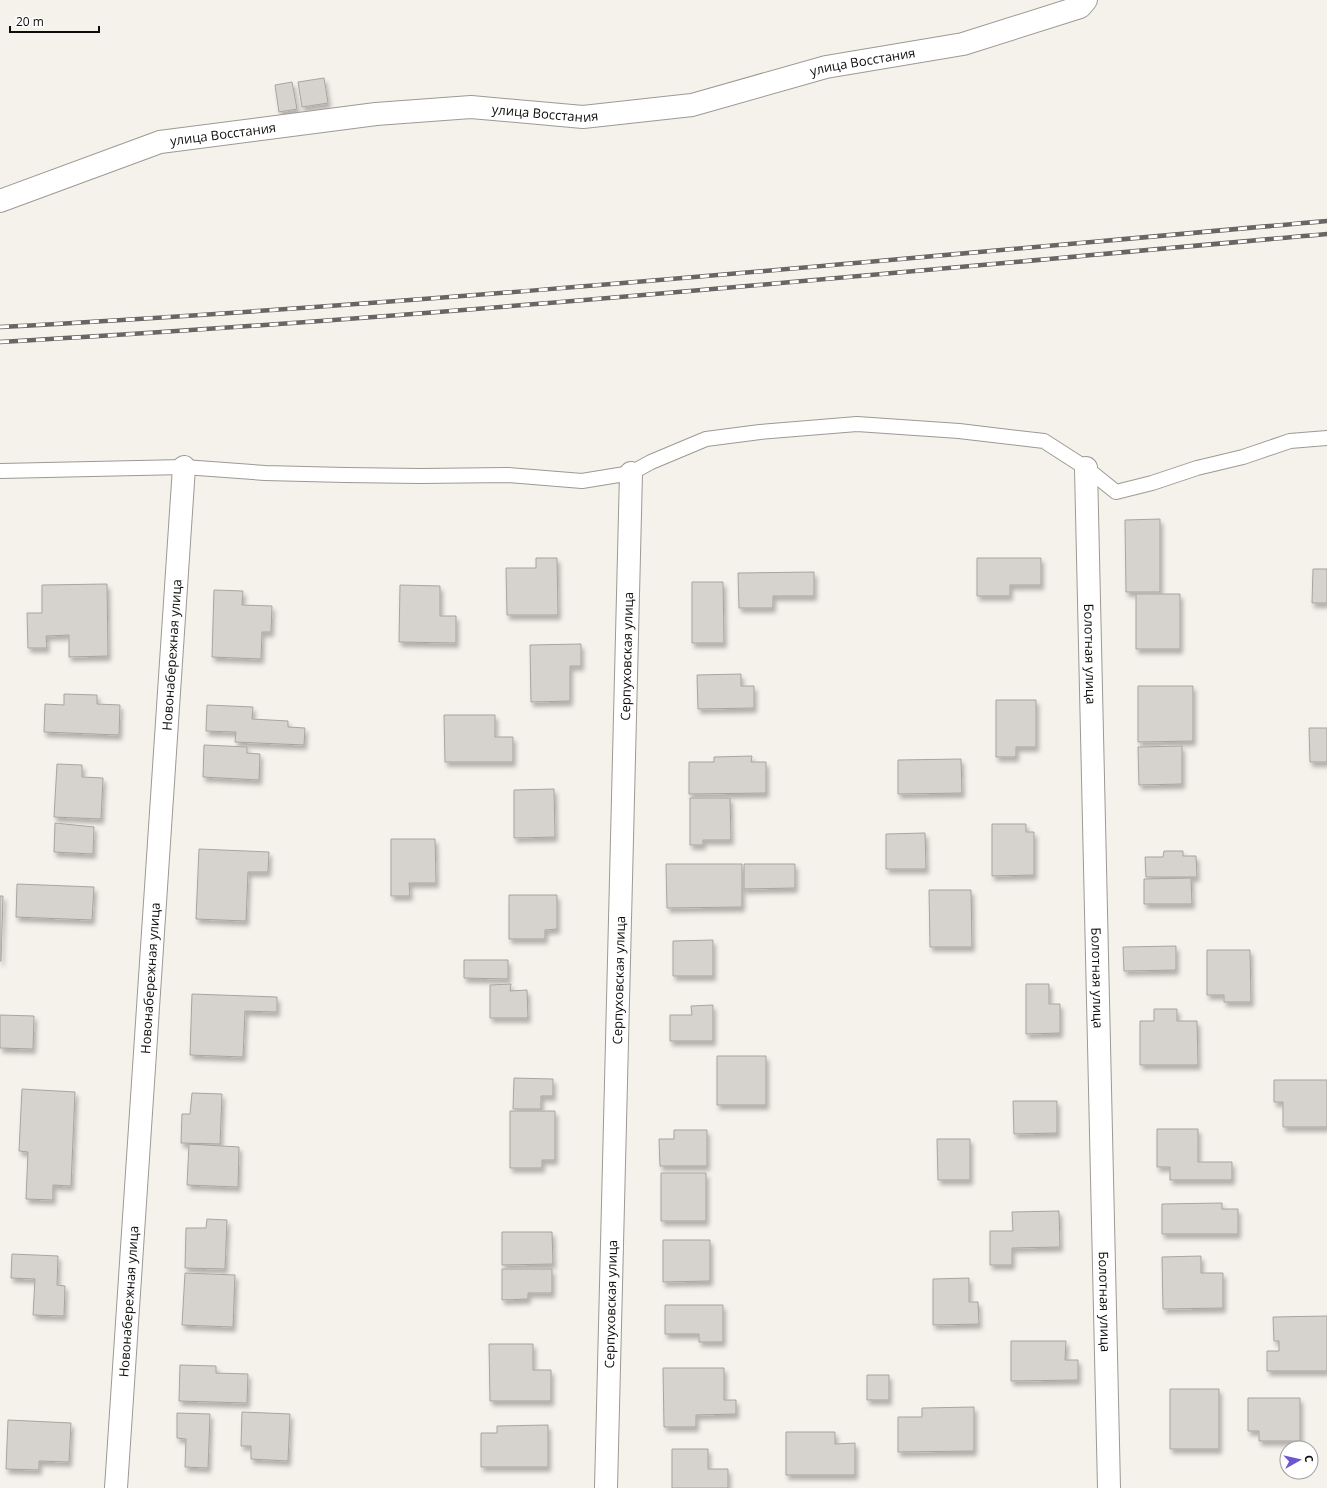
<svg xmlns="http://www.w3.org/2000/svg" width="1327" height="1488" viewBox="0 0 1327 1488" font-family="'Open Sans',sans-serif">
<defs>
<filter id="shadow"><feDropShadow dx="2.5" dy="4.5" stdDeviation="2" flood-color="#0004"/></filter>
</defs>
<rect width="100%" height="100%" fill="#f5f1eb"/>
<path fill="#d6d2cd" stroke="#a8a59f" filter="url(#shadow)" d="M324,78l4,25 -26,4 -4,-25z
M292,82l5,27 -18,3 -4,-27z
M1160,519v73h-34l-1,-72z
M536,558h21l1,57h-51l-1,-47h30z
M977,558h64v27h-31v11h-33z
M1313,569h14v34h-15z
M814,572v24h-41v12h-34l-1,-35z
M692,582h31l1,61h-32z
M107,584l1,72 -39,1v-22l-23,1 1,12h-19l-1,-35h15v-28z
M400,585l40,1v30h16v27l-57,-1z
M214,590l29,1 -1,14 30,1 -1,26h-9l-1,27 -49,-2z
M1136,594h44v55h-44z
M581,644v22h-11v35l-39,1 -1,-57z
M741,674v12h13v22l-56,1 -1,-34z
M1138,686h55v55l-55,1z
M64,694l33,1v9l23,1 -1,30 -75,-3 1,-28 19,1z
M996,700h40v47h-20v10h-20z
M207,705l46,2 -1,12 36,2v6l17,1 -1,17 -69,-3 1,-10 -30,-1z
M444,715h51v22h18v25h-68z
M1309,728h18v34h-17z
M204,745l43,2v6l13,1 -1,26 -56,-3z
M1182,746v38l-43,1 -1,-38z
M752,756l-1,6h15v31l-77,1v-32h25v-5z
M961,759l1,34 -64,1v-34z
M57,764l25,1v12l21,1 -2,41 -47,-2z
M554,789l1,48 -41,1v-48z
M690,798h40l1,42h-28v5h-13z
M55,823l39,4 -1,27 -39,-2z
M992,824h34v8h8v43l-42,1z
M925,833l1,36h-40v-35z
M391,839h44l1,44h-27l1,13h-19z
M199,849l70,3 -1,20h-20l-2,49 -50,-2z
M1164,851h19v5h13l1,21h-51l-1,-20h18z
M666,864h76v43l-75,1z
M744,864h51v24l-51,1z
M1191,878l1,26h-48v-25z
M17,884l77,3 -2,33 -76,-3z
M929,890h42l1,57h-42z
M509,895h48v34l-12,1v9h-36z
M0,896h3l-2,65h-1z
M713,940v36h-40v-35z
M1176,946v24l-52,1 -1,-24z
M1207,950h43l1,52h-27v-7h-17z
M464,960h44v19l-44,-1z
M511,984l-1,7 17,-1 1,28h-38v-33z
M1026,984h23v20h11v29l-34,1z
M192,994l85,3v15l-32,-1 -2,46 -53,-2z
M713,1005v36h-43v-26h22l-1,-9z
M1154,1009h23v12h20l1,44h-58v-44h14z
M0,1015l34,1 -1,33 -33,-1z
M717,1056h49v49h-49z
M514,1078l39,1v17h-12v13h-28z
M1274,1080h53v47h-44v-25h-9z
M22,1089l53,3 -4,94 -18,-1v15l-27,-1 2,-47 -9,-1z
M192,1093l30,1 -2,50 -39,-1 1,-29h8z
M1013,1101h44v32l-43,1z
M510,1111h45v49h-13v8h-32z
M1157,1129h41v33h34v18h-62v-13h-13z
M674,1130h33v36h-47l-1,-27h15z
M937,1139h33v41h-32z
M189,1144l50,3 -1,40 -51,-2z
M661,1173h45v48h-45z
M1222,1203v6h16v25h-76v-30z
M1059,1211l1,36 -48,1v17h-22v-34h23l-1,-19z
M207,1219l20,1 -2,49 -40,-1 1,-40h20z
M502,1232h50l1,32 -51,1z
M663,1240h47v41l-47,1z
M12,1254l46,2 -1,29 8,1 -1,30 -31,-1 2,-36 -24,-1z
M1201,1256v17h22v35l-60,1 -1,-52z
M502,1269h50v24h-24v6l-26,1z
M185,1273l50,2 -2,52 -51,-2z
M969,1278v24h9l1,22 -46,1v-46z
M665,1305h58v37h-24v-8h-34z
M1327,1316v55h-60v-20h12v-10h-5l-1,-24z
M1011,1341h55l-1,19h13v20l-67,1z
M489,1344h44v26h18v31h-61z
M180,1365l36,1v7l32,1 -1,29 -68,-2z
M663,1368h61v32h12v14l-40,1v12h-32z
M867,1375h22v25h-22z
M1170,1389h49v60h-49z
M1248,1398h52v43h-41v-10h-11z
M974,1407v44l-76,1v-35h24v-9z
M242,1412l48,2 -2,47 -37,-2v-13h-10z
M177,1413l33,1 -2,54 -23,-1 1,-28 -9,-1z
M8,1420l63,3 -2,39 -30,-1v9l-33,-1z
M548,1425v42h-67v-34h16v-7z
M786,1432h49v12l20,-1v32h-69z
M672,1449h36v20h20v19h-56z"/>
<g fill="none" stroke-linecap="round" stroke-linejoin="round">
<g stroke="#9d9994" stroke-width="16">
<path id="service" d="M0,471l184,-4 81,6 80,2 75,1 88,-1 74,6 49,-8 20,-11 55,-23 54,-7 97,-8 102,7 85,10 42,27 30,24 36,-9 45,-15 46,-11 47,-16 37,-3"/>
</g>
<g stroke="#9d9994" stroke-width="24">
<g id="minor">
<path id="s1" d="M0,201l160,-59 216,-28 95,-7 112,10 109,-12 134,-38 137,-23 117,-37 6,-7"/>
<path id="s2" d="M1086,468l23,1020"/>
<path id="s3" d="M116,1488l68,-1021"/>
<path id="s4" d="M606,1488l25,-1015"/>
</g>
</g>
<use href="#service" stroke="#fff" stroke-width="14"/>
<use href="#minor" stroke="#fff" stroke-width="22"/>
<g stroke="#686562" stroke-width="4.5">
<path id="rail" d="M0,327c443,-24 885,-67 1327,-106
M0,342c443,-25 885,-69 1327,-108"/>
</g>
<use href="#rail" stroke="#fff" stroke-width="3" stroke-dasharray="9" stroke-linecap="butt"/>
</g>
<g text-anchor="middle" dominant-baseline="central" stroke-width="3" stroke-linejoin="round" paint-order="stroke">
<g font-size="13" fill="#0e0d0b" stroke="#fff">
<text stroke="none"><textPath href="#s1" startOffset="882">улица Восстания</textPath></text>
<text stroke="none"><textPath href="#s1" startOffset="558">улица Восстания</textPath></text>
<text stroke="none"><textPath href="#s1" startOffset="234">улица Восстания</textPath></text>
<text stroke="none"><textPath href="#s3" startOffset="835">Новонабережная улица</textPath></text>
<text stroke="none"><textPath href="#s2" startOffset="186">Болотная улица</textPath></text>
<text stroke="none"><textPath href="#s4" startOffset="832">Серпуховская улица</textPath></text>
<text stroke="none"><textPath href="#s3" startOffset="511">Новонабережная улица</textPath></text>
<text stroke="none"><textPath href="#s2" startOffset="510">Болотная улица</textPath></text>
<text stroke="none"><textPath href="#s4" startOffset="508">Серпуховская улица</textPath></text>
<text stroke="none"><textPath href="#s3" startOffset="187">Новонабережная улица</textPath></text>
<text stroke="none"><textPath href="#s2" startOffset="834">Болотная улица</textPath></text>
<text stroke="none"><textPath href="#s4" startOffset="184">Серпуховская улица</textPath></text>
</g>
</g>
<g transform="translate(1299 1460) rotate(82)"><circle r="19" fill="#ffffff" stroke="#9f9e9d"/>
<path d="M0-3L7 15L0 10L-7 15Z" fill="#6d57d0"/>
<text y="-6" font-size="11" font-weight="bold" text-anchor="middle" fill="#0e0d0b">С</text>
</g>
<path d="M10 26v6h89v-6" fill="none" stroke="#0e0d0b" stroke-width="2"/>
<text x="16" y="26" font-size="12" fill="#0e0d0b" stroke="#ffffff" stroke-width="3" paint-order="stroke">20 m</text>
</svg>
